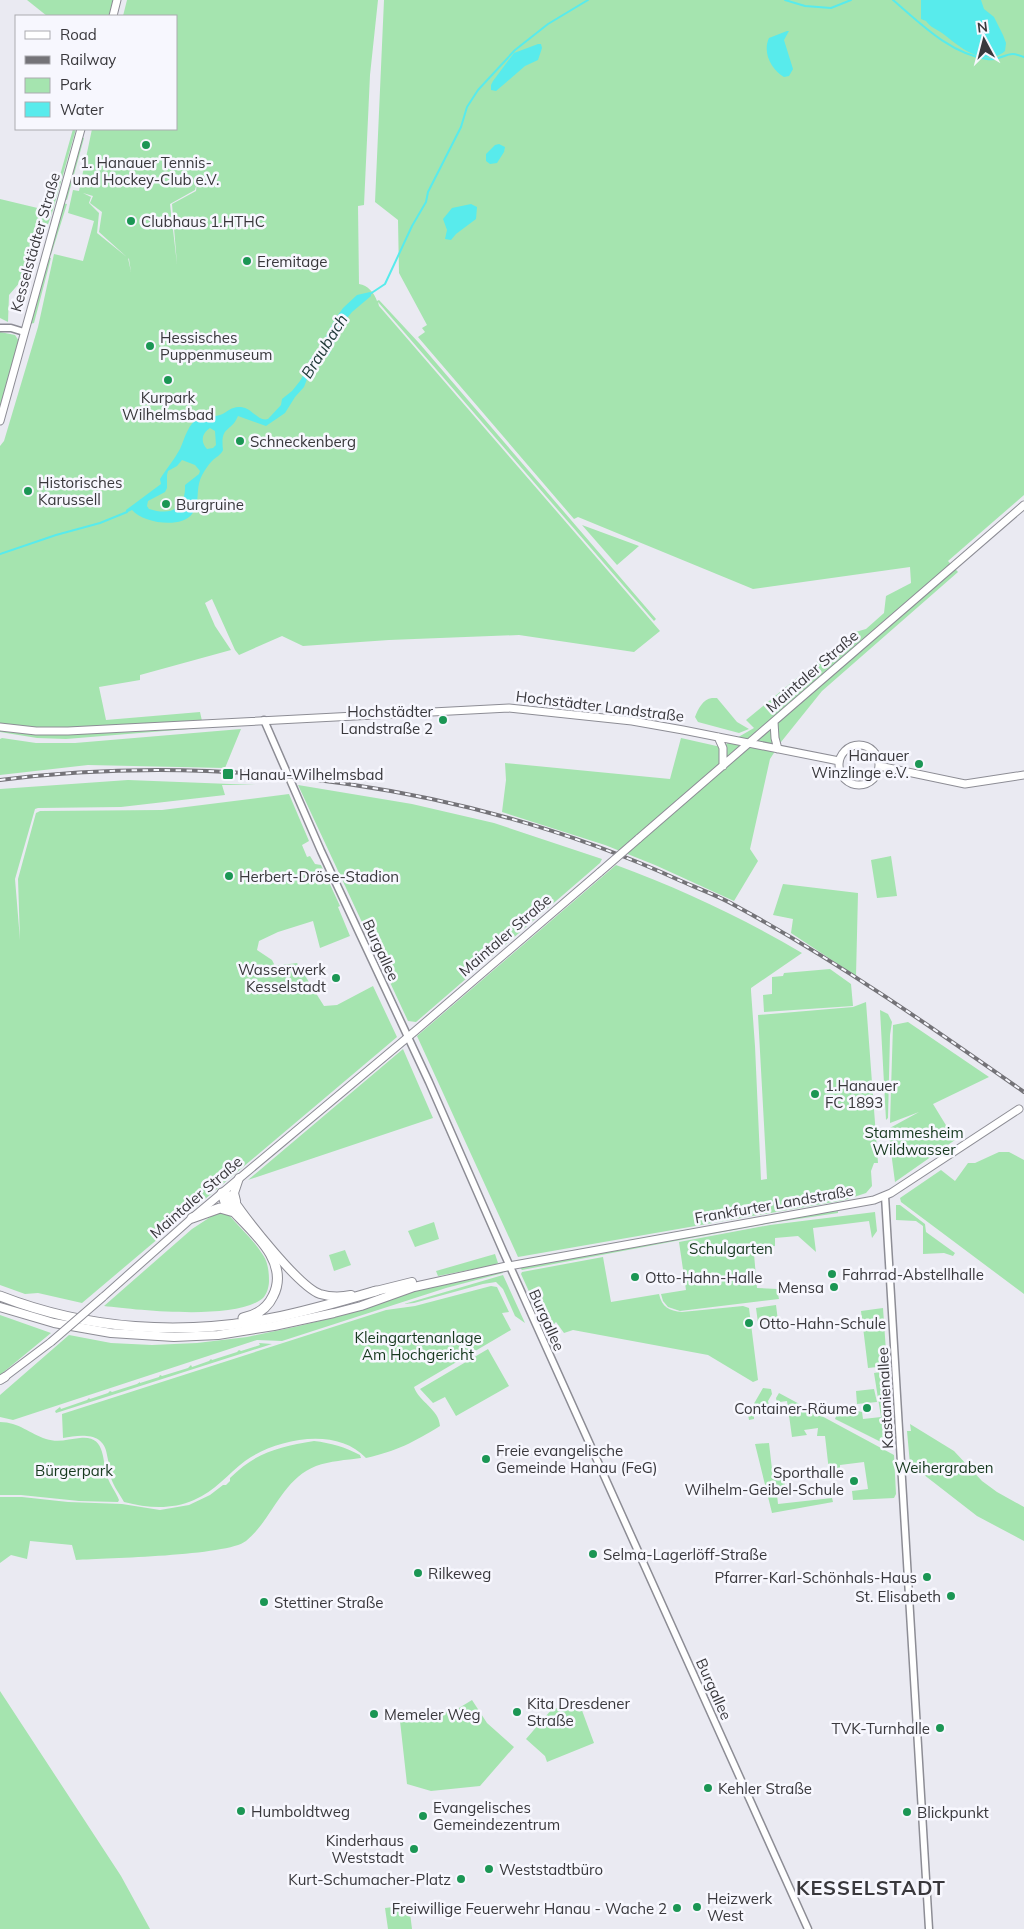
<svg xmlns="http://www.w3.org/2000/svg" width="1024" height="1929" viewBox="0 0 1024 1929" font-family="Mulish,sans-serif">
<rect width="100%" height="100%" fill="#eaeaf2"/>
<path fill="#a5e4af" fill-rule="evenodd" d="M27,0h87l-5,16h-62z
M127,0h251l-8,75 -14,-3 14,3 -6,130 -6,1 1,78c9,1 15,9 18,17l2,-1 40,43 237,276 -2,2 -276,-319 1,4 281,325 -26,21 -115,-17 -130,5 -86,6 -21,-10 -43,19 -4,-5 -23,-51 -7,4 10,23 16,24 -91,25v5l-41,7 7,33 94,-8 2,9 -152,9 -50,-6v-278l4,-5 34,-114 16,-73 29,7 11,-40 -26,-8 5,-23 6,1 13,-62h84v-113h-53zM197,182l-1,9 -24,13 5,60 -7,-60 25,-14zM83,193l10,3 -3,7 12,9 -3,20 30,27 2,13 -3,-14 -31,-25 2,-20 -10,-10 2,-6z
M384,0h640v495l-76,66 10,11 -136,119 -41,51 -11,17 -20,90 8,12 -24,40 -79,-36 -50,-20 -103,-33 4,-32 -1,-17 165,16 11,-41 40,9 33,-19 -8,-8 106,-87 14,-4 18,-16 2,-17 25,-13 -1,-16 -157,22 -175,-72 -4,2 -156,-182 7,-5 -3,-4 5,-3 -28,-52 -1,-53 -23,-18z
M73,129h3l-24,84 -19,54 -24,28 -1,27 -8,-4v-119l50,12z
M80,137l4,1 -17,62 -4,-1z
M62,203l5,1 -16,51 -3,-1z
M47,257l4,1 -17,65 -4,1z
M0,332l15,3 4,6 -19,66z
M582,525l57,21 -22,19z
M712,698h5l20,24 12,7 -10,4 -41,-11 -3,-5c3,-8 8,-18 17,-19z
M201,725v3l-135,11 -29,-1 -37,-6v-2z
M241,729l-16,39 -137,-3 -88,10v-36l2,-1 34,5h39z
M128,780l129,5h-35l3,10 -104,12 -83,1 -3,1 -20,70 5,61 -2,-61 18,-66 4,-2 122,-1 127,-16 20,47 -7,4 5,12 3,-1 5,8 6,1 19,41 -2,1 12,29 -30,12 -7,-27 -35,11 -19,9 -2,9 15,10 3,6 22,-3 27,43 13,-1 36,-19 24,51 -315,266 -44,-10 -13,1 -25,-9v-496z
M298,785l114,19 82,19 108,36 -2,4 -184,159 -8,-1z
M891,856l6,40 -20,2 -6,-38z
M616,865c65,24 127,53 186,88l-51,35v3l4,55 6,134 6,-1 -9,-164 95,-8 13,-5 12,161h-4l-3,8 1,15 -6,7 -21,7 -327,57 -101,-221z
M783,884l75,9 -2,83 -65,-43 2,-14 -20,-4z
M830,969l21,15 2,22 -89,6 -1,-17 9,-1v-17l11,-1 1,-3z
M880,1010l8,4 4,8 -2,13 -2,83 -2,2z
M908,1022l81,55 -56,27 22,36 -60,42 -7,-53 31,-17 -29,11 3,-98z
M403,1049l30,69 -185,62z
M999,1152h10l15,8v134l-123,-92 -1,-4 41,-28 14,11 13,-18h7z
M896,1205h4l25,19 1,8 29,21 -2,3 -9,-3 -21,1v-28l-7,-5 -20,-1z
M838,1211v2l-67,10 -249,47 -2,-2 252,-48z
M222,1212l6,2c11,13 26,26 35,41 5,7 6,17 6,26 0,5 -2,13 -6,17 -26,23 -125,12 -159,8l88,-77 23,-15z
M875,1212l2,19 -5,7 -3,-17 -56,7 3,24 -18,-16 -23,2v8l-16,2 1,5 -6,1 3,34 20,1 2,10 -99,12 -12,-4 -5,-6 -2,-7 25,-4 -7,-48 91,-17z
M434,1222l5,17 -24,8 -7,-16z
M345,1250l6,15 -17,6 -5,-16z
M495,1254l3,9 -4,2 -56,11 -2,-5z
M603,1257l8,45 48,-8c3,13 10,17 23,18l61,-6 6,2 9,72 -5,2 -45,-27 -135,-25 -9,3 -8,-11 -9,9 -26,-57 1,-2z
M502,1270l1,3 -57,15 -164,53 -25,-1 -244,80 -13,-3v-22l69,-60 42,8 41,2 45,-2 50,-6 52,-11 64,-16 38,-17z
M503,1275l22,48 -10,-7 -12,-27 -7,-7 -13,2 -69,19 -10,1z
M491,1286l6,1 12,25 -7,1 9,17 -97,57c5,15 25,22 26,39 -26,16 -43,25 -74,32 -30,-32 -90,-19 -121,3 -17,13 -30,30 -51,39 -23,10 -46,8 -70,2 -5,-9 -10,-15 -13,-24 -2,-8 -2,-15 -4,-23 -3,-24 -28,-20 -44,-17l-1,-24 324,-104 29,-4z
M776,1305l2,16 -20,2 -2,-15z
M883,1308l4,58 -19,2 -7,-57z
M0,1315l51,18 -51,42z
M259,1343l13,1 -216,69 -1,-2 5,-4 1,2 26,-9 2,-2 1,1 18,-6 2,-2 2,1 25,-8 3,-2v1l19,-6 1,-2 2,1 26,-8 3,-3 1,2 17,-6 2,-2 1,1 25,-8 2,-2 2,1 19,-6z
M488,1349l21,37 -53,30 -11,-19 -12,6 -13,-14z
M887,1371l4,76 -56,-28 5,-12 22,5 1,7 18,-2 -7,-44z
M763,1388l8,1 1,5 -4,7 2,10 -16,2v6l-5,1 -1,-6z
M874,1389l3,13 -20,2 -1,-13z
M779,1393l115,62 2,39 -2,4 -41,2 -1,-9 16,-2 -4,-27 -24,3v4l-11,2 -4,-35h-8l1,-8 -14,2 3,5 -15,2 -5,-36 -7,1 1,7h-3l-2,-11z
M0,1422c19,0 30,12 46,17 12,4 23,0 34,-1 26,-3 22,22 27,38 3,9 9,16 12,24l-1,2 -39,-1 -58,-6h-21z
M910,1424l44,27 28,30 15,11 27,15v34l-47,-25 -67,-52 -3,-33h4z
M314,1441c17,2 31,6 46,14l1,3c-15,2 -31,3 -45,8 -34,13 -44,54 -70,75 -19,15 -139,17 -170,19l-4,-15 -42,-4 -3,18 -16,-4 -11,8v-66h22l46,5 54,2 38,6 29,-5 21,-10 13,-10h3l4,-4v-3c26,-26 49,-31 84,-37z
M769,1443l4,35 11,-1 2,17 -9,1 1,9 54,-6 1,4 -61,11 -17,-69z
M0,1691l121,185 29,53h-150z
M472,1700l15,23 27,24 -34,39 -49,5 -24,-7 -7,-63 -4,-4 11,-2 10,3 18,-6 19,-1z
M580,1705l14,38 -47,19 -2,-6 -19,-17 26,-30z
M409,1905l3,24h-24l-3,-21z"/>
<path fill="#58ebec" fill-rule="evenodd" d="M921,0h60l3,9 10,8 9,18 3,8 -1,8c-21,18 -46,-5 -63,-18 -6,-4 -12,-6 -16,-12l-5,-2z
M787,31h2l-5,9 9,29 -4,7 -5,1c-12,-7 -22,-24 -15,-39z
M538,44h3l1,4 -4,12 -13,6 -29,25 -5,-1v-5l2,-4 21,-28z
M499,144l6,3 -1,5 -7,11 -7,1 -4,-3v-7l9,-9z
M471,204l6,3 -1,12 -20,15 -5,6 -6,-1 2,-9 -4,-11 9,-11z
M370,292l1,4 -19,16 -9,11 -14,32 -7,5 -13,14 -5,13 -9,10 -10,16 -19,13 -28,-10c-7,17 -18,9 -15,34 -2,5 -7,7 -11,11 -4,4 -10,13 -12,19 -4,11 0,24 -8,34 -11,15 -49,9 -60,-4l-6,3v-3l35,-26 -1,-5c6,-10 14,-19 20,-30 5,-11 8,-26 20,-32 6,-4 13,1 20,-2 8,-3 11,-9 21,-8 11,1 17,15 27,12l13,-14 1,-6 10,-8 8,-10 8,-14 2,-8 7,-6 18,-34 8,-11 14,-13zM210,428l5,3 1,14 -3,3 -6,1c-7,-7 -5,-16 3,-21zM182,460l13,5 5,6 -1,3 -14,11c1,24 -14,31 -36,24l-2,-3 1,-5 17,-9 2,-4v-13l1,-4 9,-5z"/>
<g fill="none" stroke-linecap="round" stroke-linejoin="round">
<path stroke="#58ebec" stroke-width="2" d="M785,0l20,6 26,2 20,-8
M893,0c27,23 57,54 94,59 12,2 17,-5 26,-5 3,0 8,2 11,3
M370,294l15,-10 27,-58 14,-24 2,-10 33,-65 6,-20 11,-17 37,-40 33,-26 40,-24
M0,554l56,-19 44,-12 27,-11"/>
<g stroke="#8d8d95" stroke-width="9">
<path id="tertiary" d="M0,328h11l13,4
M264,720l57,131 108,231 74,169 305,678
M885,1196l44,733"/>
</g>
<g stroke="#8d8d95" stroke-width="9">
<path id="secondary" d="M113,16l4,-16
M0,421l81,-292
M774,722l1,16 3,11
M0,727l36,4h32l441,-23 123,13 51,9 156,31
M718,737l5,11v18
M839 765a20 20 0 1 1 40 0a20 20 0 1 1-40 0Z
M879,766l86,18 59,-9
M638,839l386,-334
M509,1266l365,-66 17,-7 128,-84
M103,1297l89,-79 222,-186 186,-160
M2,1379l49,-37"/>
</g>
<g stroke="#8d8d95" stroke-width="10">
<path id="trunk" d="M222,1193h3l7,5c14,21 67,89 88,96 10,3 21,3 31,1
M236,1201l-2,-8 5,-15
M372,1292l40,-10
M0,1307l54,16 57,10 63,4 44,-2 56,-9 60,-13 27,-7 53,-19 95,-21
M0,1380l5,-3"/>
</g>
<g stroke="#8d8d95" stroke-width="11">
<path id="motorway" d="M222,1193l3,9c21,25 67,57 48,94 -6,13 -16,19 -30,22
M192,1218l28,-10 14,4
M0,1296c87,34 182,40 273,22 35,-7 69,-17 103,-27"/>
</g>
<use href="#tertiary" stroke="#fff" stroke-width="6"/>
<use href="#secondary" stroke="#fff" stroke-width="7"/>
<use href="#trunk" stroke="#fff" stroke-width="8"/>
<use href="#motorway" stroke="#fff" stroke-width="9"/>
<g stroke="#747378" stroke-width="4">
<path id="rail" d="M0,780c226,-29 474,6 681,101 18,8 38,15 55,25 101,55 194,120 288,186"/>
</g>
<use href="#rail" stroke="#f7f7fe" stroke-width="2" stroke-dasharray="5.5" stroke-linecap="butt"/>
<g stroke="#8d8d95" stroke-width="9" stroke-linecap="butt">
<path id="secondary-bridge" d="M600,872l38,-33
M51,1342l52,-45"/>
</g>
<use href="#secondary-bridge" stroke="#fff" stroke-width="7"/>
</g>
<g fill="#1b9654" stroke="#f7f7fe" stroke-width="2">
<circle cx="146" cy="145" r="5"/>
<circle cx="131" cy="221" r="5"/>
<circle cx="247" cy="261" r="5"/>
<circle cx="150" cy="346" r="5"/>
<circle cx="168" cy="380" r="5"/>
<circle cx="240" cy="441" r="5"/>
<circle cx="28" cy="491" r="5"/>
<circle cx="166" cy="504" r="5"/>
<circle cx="443" cy="720" r="5"/>
<circle cx="919" cy="764" r="5"/>
<rect x="222" y="768" width="12" height="12" rx="2.5"/>
<circle cx="229" cy="876" r="5"/>
<circle cx="336" cy="978" r="5"/>
<circle cx="815" cy="1094" r="5"/>
<circle cx="832" cy="1274" r="5"/>
<circle cx="635" cy="1277" r="5"/>
<circle cx="834" cy="1287" r="5"/>
<circle cx="749" cy="1323" r="5"/>
<circle cx="867" cy="1408" r="5"/>
<circle cx="486" cy="1459" r="5"/>
<circle cx="854" cy="1481" r="5"/>
<circle cx="593" cy="1554" r="5"/>
<circle cx="418" cy="1573" r="5"/>
<circle cx="927" cy="1577" r="5"/>
<circle cx="951" cy="1596" r="5"/>
<circle cx="264" cy="1602" r="5"/>
<circle cx="517" cy="1712" r="5"/>
<circle cx="374" cy="1714" r="5"/>
<circle cx="940" cy="1728" r="5"/>
<circle cx="708" cy="1788" r="5"/>
<circle cx="241" cy="1811" r="5"/>
<circle cx="907" cy="1812" r="5"/>
<circle cx="423" cy="1816" r="5"/>
<circle cx="414" cy="1849" r="5"/>
<circle cx="489" cy="1869" r="5"/>
<circle cx="461" cy="1879" r="5"/>
<circle cx="697" cy="1907" r="5"/>
<circle cx="677" cy="1908" r="5"/>
</g>
<g text-anchor="middle" dominant-baseline="central" stroke-width="5" stroke-linejoin="round" paint-order="stroke">
<g font-size="15" fill="#39383c" stroke="#f7f7fe" text-anchor="start">
<text x="146" y="162" text-anchor="middle">1. Hanauer Tennis-<tspan x="146" dy="17">und Hockey-Club e.V.</tspan></text>
<text x="141" y="221">Clubhaus 1.HTHC</text>
<text x="257" y="261">Eremitage</text>
<text x="160" y="337">Hessisches<tspan x="160" dy="17">Puppenmuseum</tspan></text>
<text x="168" y="397" text-anchor="middle">Kurpark<tspan x="168" dy="17">Wilhelmsbad</tspan></text>
<text x="250" y="441">Schneckenberg</text>
<text x="38" y="482">Historisches<tspan x="38" dy="17">Karussell</tspan></text>
<text x="176" y="504">Burgruine</text>
<text x="433" y="711" text-anchor="end">Hochstädter<tspan x="433" dy="17">Landstraße 2</tspan></text>
<text x="909" y="755" text-anchor="end">Hanauer<tspan x="909" dy="17">Winzlinge e.V.</tspan></text>
<text x="239" y="774">Hanau-Wilhelmsbad</text>
<text x="239" y="876">Herbert-Dröse-Stadion</text>
<text x="326" y="969" text-anchor="end">Wasserwerk<tspan x="326" dy="17">Kesselstadt</tspan></text>
<text x="825" y="1085">1.Hanauer<tspan x="825" dy="17">FC 1893</tspan></text>
<text x="842" y="1274">Fahrrad-Abstellhalle</text>
<text x="645" y="1277">Otto-Hahn-Halle</text>
<text x="824" y="1287" text-anchor="end">Mensa</text>
<text x="759" y="1323">Otto-Hahn-Schule</text>
<text x="857" y="1408" text-anchor="end">Container-Räume</text>
<text x="496" y="1450">Freie evangelische<tspan x="496" dy="17">Gemeinde Hanau (FeG)</tspan></text>
<text x="844" y="1472" text-anchor="end">Sporthalle<tspan x="844" dy="17">Wilhelm-Geibel-Schule</tspan></text>
<text x="603" y="1554">Selma-Lagerlöff-Straße</text>
<text x="428" y="1573">Rilkeweg</text>
<text x="917" y="1577" text-anchor="end">Pfarrer-Karl-Schönhals-Haus</text>
<text x="941" y="1596" text-anchor="end">St. Elisabeth</text>
<text x="274" y="1602">Stettiner Straße</text>
<text x="527" y="1703">Kita Dresdener<tspan x="527" dy="17">Straße</tspan></text>
<text x="384" y="1714">Memeler Weg</text>
<text x="930" y="1728" text-anchor="end">TVK-Turnhalle</text>
<text x="718" y="1788">Kehler Straße</text>
<text x="433" y="1807">Evangelisches<tspan x="433" dy="17">Gemeindezentrum</tspan></text>
<text x="251" y="1811">Humboldtweg</text>
<text x="917" y="1812">Blickpunkt</text>
<text x="404" y="1840" text-anchor="end">Kinderhaus<tspan x="404" dy="17">Weststadt</tspan></text>
<text x="499" y="1869">Weststadtbüro</text>
<text x="451" y="1879" text-anchor="end">Kurt-Schumacher-Platz</text>
<text x="707" y="1898">Heizwerk<tspan x="707" dy="17">West</tspan></text>
<text x="667" y="1908" text-anchor="end">Freiwillige Feuerwehr Hanau - Wache 2</text>
</g>
<g font-size="15" fill="#39383c" stroke="#f7f7fe">
<text transform="translate(35 242) rotate(-74)">Kesselstädter Straße</text>
<text transform="translate(812 671) rotate(-41)">Maintaler Straße</text>
<text transform="translate(600 706) rotate(7)">Hochstädter Landstraße</text>
<text transform="translate(505 935) rotate(-41)">Maintaler Straße</text>
<text transform="translate(381 950) rotate(65)">Burgallee</text>
<text transform="translate(196 1197) rotate(-41)">Maintaler Straße</text>
<text transform="translate(774 1204) rotate(-10)">Frankfurter Landstraße</text>
<text transform="translate(547 1320) rotate(66)">Burgallee</text>
<text transform="translate(885 1398) rotate(-93)">Kastanienallee</text>
<text transform="translate(714 1689) rotate(66)">Burgallee</text>
</g>
<g font-size="15" fill="#17391f" stroke="#f7f7fe">
<text x="914" y="1132">Stammesheim<tspan x="914" dy="17">Wildwasser</tspan></text>
<text x="731" y="1248">Schulgarten</text>
<text x="418" y="1337">Kleingartenanlage<tspan x="418" dy="17">Am Hochgericht</tspan></text>
<text x="944" y="1467">Weihergraben</text>
<text x="74" y="1470">Bürgerpark</text>
</g>
<g font-size="16" font-style="italic" fill="#1d3636" stroke="#f7f7fe">
<text transform="translate(324 346) rotate(-58)">Braubach</text>
</g>
<g font-size="20" font-weight="bold" letter-spacing="1" fill="#39383c" stroke="#f7f7fe">
<text x="871" y="1887">KESSELSTADT</text>
</g>
</g>
<rect x="15" y="15" width="162" height="115" fill="#f7f7fe" stroke="#ababb0"/>
<rect x="25" y="31" width="25" height="8" fill="#ffffff" stroke="#ababb0"/>
<text x="60" y="40" font-size="15" fill="#39383c">Road</text>
<rect x="25" y="56" width="25" height="8" fill="#747378" stroke="#ababb0"/>
<text x="60" y="65" font-size="15" fill="#39383c">Railway</text>
<rect x="25" y="78" width="25" height="15" fill="#a5e4af" stroke="#ababb0"/>
<text x="60" y="90" font-size="15" fill="#39383c">Park</text>
<rect x="25" y="102" width="25" height="15" fill="#58ebec" stroke="#ababb0"/>
<text x="60" y="115" font-size="15" fill="#39383c">Water</text>
<g transform="translate(984 40) rotate(353)" stroke="#f7f7fe" stroke-width="4" paint-order="stroke">
<path d="M0-4L9 19L0 12L-9 19Z" fill="#39383c"/>
<text y="-8" font-size="14" font-weight="bold" text-anchor="middle" fill="#39383c">N</text>
</g>
</svg>
